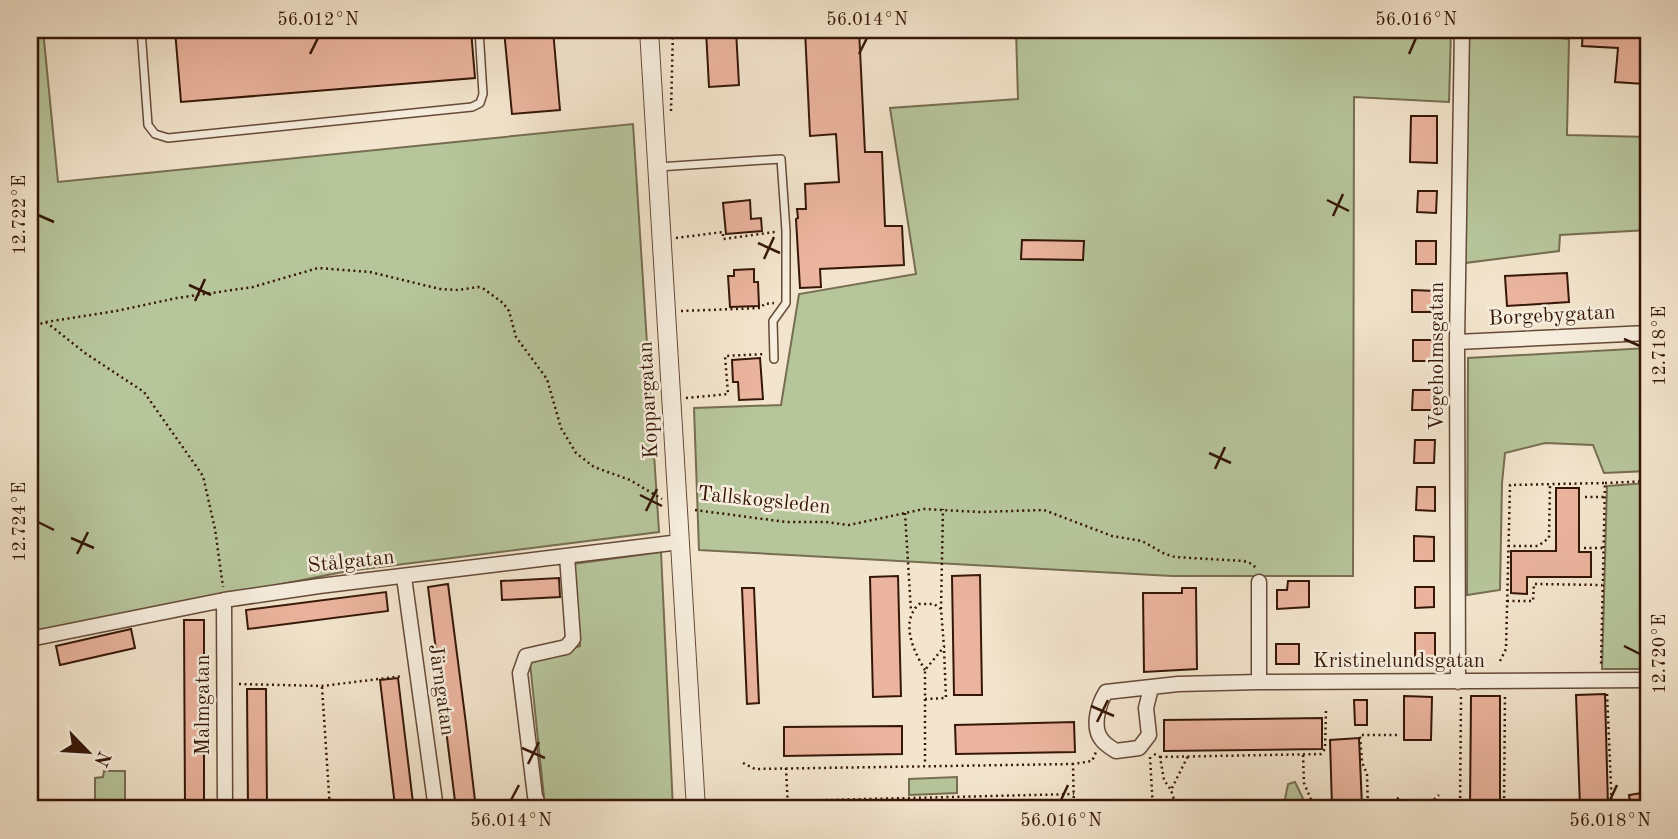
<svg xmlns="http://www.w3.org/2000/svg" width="1678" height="839" viewBox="0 0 1678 839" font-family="'Old Standard TT',serif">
<rect width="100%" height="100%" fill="#f3e5cd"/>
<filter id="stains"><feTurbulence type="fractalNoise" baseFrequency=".00286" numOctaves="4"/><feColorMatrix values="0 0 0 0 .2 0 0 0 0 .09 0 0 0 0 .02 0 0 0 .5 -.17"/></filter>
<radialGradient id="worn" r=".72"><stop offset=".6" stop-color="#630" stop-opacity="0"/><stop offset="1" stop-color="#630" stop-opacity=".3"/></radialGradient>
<path fill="#b7c59b" stroke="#766e51" stroke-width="2" d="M30,30h13l15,152 575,-58 26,408 -311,39 -318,63z
M1016,30h435l-2,72 -95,-5 -1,479h-181l-473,-26 -5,-142 87,-3 18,-111 117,-20 -26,-166 128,-9z
M1468,30h41v2l60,7 -2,96 81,2v93l-88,5 -1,16 -94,12z
M1648,348v123l-44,2 -11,-28 -48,-2 -40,10 -3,30 -2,107 -33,5 1,-237z
M1648,483v186h-46l5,-183z
M661,552l12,257h-82l-3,-4 -43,2 -15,-144 50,-17 -7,-82z
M104,771h21v34h-30v-27l8,-1z
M957,777v16l-48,2v-16z
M1295,782l13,27h-25l5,-25z"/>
<path fill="#ebb49e" stroke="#361707" stroke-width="2" d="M175,30h296l4,48 -294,24z
M504,30h49l7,80 -48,4z
M706,30h30l3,55 -30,2z
M805,30h54l6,122h17l3,74h17l2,39 -84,4 1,18 -21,1 -4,-69 2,-1 -1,-9h9l-1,-25 34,-2 -3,-48 -26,2z
M1583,30h65l-4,54 -29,-2 3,-34 -36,-2z
M1411,116h26v47l-27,-1z
M1418,191h19l-1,22 -19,-1z
M750,200l1,19 10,-1 1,13 -36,3 -3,-31z
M1022,240l62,1 -1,19 -62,-1z
M1416,241h20v23h-20z
M754,269v13h4l1,24 -29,1 -2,-31h6v-6z
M1567,273l2,29 -62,4 -2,-30z
M1412,290l24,1 -1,21h-23z
M1413,340h21v21h-21z
M760,358l3,41 -24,1 -1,-18h-5l-1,-22z
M1413,390h22v20h-23z
M1415,440h20l-1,23h-20z
M1417,487h18v24l-19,-1z
M1556,488h23v64h12v25h-64v17l-16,-1v-42h45z
M1414,536l20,1v24h-20z
M980,575l2,120h-28l-2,-119z
M898,576l3,120 -28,1 -3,-120z
M559,578l1,19 -58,3 -1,-19z
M1288,581h21v26l-32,2v-19h10z
M448,584l18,140 10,85h-20l-28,-222z
M1415,587h19v20l-19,1z
M742,588h12l5,115 -12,1z
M1182,588h14l1,81 -53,3 -1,-79h39z
M386,592l2,19 -140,18 -2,-19z
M184,620h20v189h-19z
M131,629l4,19 -75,17 -4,-19z
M1415,633h20v29h-20z
M1276,644h23v20h-23z
M398,678l15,125 -18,3 -15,-126z
M247,689h19l1,120h-19z
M1605,694l3,112 -28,1 -4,-112z
M1404,696l28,1 -1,43h-27z
M1471,696h29v113h-30z
M1354,700h13v25h-12z
M1322,718v31l-158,2v-31z
M1074,722l1,30 -119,2 -1,-29z
M902,726v28l-118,2v-29z
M1359,738l3,68 -30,1 -2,-67z
M1648,792v17h-17l-2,-14z"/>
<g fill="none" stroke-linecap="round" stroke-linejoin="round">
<g stroke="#654a38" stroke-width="10">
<path id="service" d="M141,30l7,95 7,9 13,4 304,-31 8,-4 3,-9 -4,-64
M658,167l123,-8 5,72v72l-13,18 1,38"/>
</g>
<g stroke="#654a38" stroke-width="17">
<path id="minor" d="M1457,342l191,-9
M404,577l32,232
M1259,582v100
M224,600l1,209
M30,639l194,-39 95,-14 361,-44
M1458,682l-1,-340 5,-312
M1151,688l-5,20 3,27 -10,13 -23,3c-5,-3 -11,-7 -14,-11 -11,-13 -3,-37 4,-48l72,-8 81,-2 389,-2
M540,809l-5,-13 -15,-123 6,-17 40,-9 7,-8 -6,-83"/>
</g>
<g stroke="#654a38" stroke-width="20">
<path id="tertiary" d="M649,30l47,779"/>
</g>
<path stroke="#361707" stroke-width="2.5" stroke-dasharray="2 3.5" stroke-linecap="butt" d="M671,111l2,-81
M676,238l47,-6v7l52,-7
M681,311l80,-3 3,-4 10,-1
M46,322l39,31 59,39 59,84 12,53 8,58
M30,327l16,-5 70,-11 61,-13 76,-11 65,-19 52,4 70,17 18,1 20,-3 6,2 19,14 6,8 7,26 31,42 14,49 15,25 18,14 36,13 32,19
M686,398l42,-4 -3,-38 40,-2
M1605,483l43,-2
M1585,497h19
M695,510l91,12h40l23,3 75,-16 56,3 64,-2 68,26 30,5 23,13 10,3 69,4 8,3 5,5
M905,513l6,98
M1508,546h30l11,-8 1,-53
M1584,548h19
M1507,601h26l1,-17 68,1
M941,609l2,-100
M1500,661l6,-12 4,-164 95,-2 -4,184
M925,670c-12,-20 -25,-48 -6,-66h15l7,5 3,38 -19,23v95
M239,684l83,2 81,-10
M322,687l8,122
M1607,694l5,115
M925,699l21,-1 -2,-49
M1154,754l6,3 4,23 7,10
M1303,755l1,28 11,26
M1150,757l3,52
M1160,757l161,-3 4,-5 1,-39
M743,763l12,6 318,-5
M786,768l2,41
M787,801l287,-7
M384,809l37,-4
M1074,809l-1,-45 19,-3 4,-9
M1177,809l-6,-19 17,-34
M1368,809l-1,-35 -5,-12 -2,-27h37
M1394,809v-6l5,-6
M1432,809l-1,-7 8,-7
M1460,809l1,-112
M1504,809l1,-114"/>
<use href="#service" stroke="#f7eede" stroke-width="7"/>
<use href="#minor" stroke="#f7eede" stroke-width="14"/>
<use href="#tertiary" stroke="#f7eede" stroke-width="18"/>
</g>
<path fill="none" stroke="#361707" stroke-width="2.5" d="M310,54l8,-16M859,54l8,-16M1409,54l7,-16M1327,200l22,11M38,215l16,7M1333,216l10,-22M758,243l22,10M764,259l10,-22M189,285l22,10M195,301l10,-22M1624,339l16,7M1209,453l22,10M1215,469l10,-22M640,495l22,11M646,511l11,-22M38,522l16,8M71,538l23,10M77,554l11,-22M1624,646l16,8M1091,706l23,10M1097,722l11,-22M522,748l23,10M528,764l11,-22M511,800l8,-15M1061,800l7,-15M1610,800l7,-15"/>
<g text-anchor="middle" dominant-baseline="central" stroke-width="5" stroke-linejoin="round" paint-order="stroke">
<g font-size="21" fill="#361707" stroke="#f7eede">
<text transform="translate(1552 316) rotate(-3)">Borgebygatan</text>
<text transform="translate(1437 356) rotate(-90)">Vegeholmsgatan</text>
<text transform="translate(649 400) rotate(-93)">Koppargatan</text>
<text transform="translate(764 501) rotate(6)">Tallskogsleden</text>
<text transform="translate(351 562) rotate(-6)">Stålgatan</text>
<text x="1399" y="661">Kristinelundsgatan</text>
<text transform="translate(441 690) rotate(82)">Järngatan</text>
<text transform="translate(203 705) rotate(-90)">Malmgatan</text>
</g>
</g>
<rect width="1678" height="839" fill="none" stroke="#f3e5cd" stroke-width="77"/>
<g transform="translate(88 752) rotate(115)" stroke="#f7eede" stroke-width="5" paint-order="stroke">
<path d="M0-5L12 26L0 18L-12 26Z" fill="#361707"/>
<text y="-10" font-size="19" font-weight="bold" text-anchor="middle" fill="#361707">N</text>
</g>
<rect x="38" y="38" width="1602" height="762" fill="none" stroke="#361707" stroke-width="2.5"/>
<g font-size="18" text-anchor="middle" fill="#361707">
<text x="318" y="25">56.012°N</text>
<text x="867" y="25">56.014°N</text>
<text x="1416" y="25">56.016°N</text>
<text transform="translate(19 215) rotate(-90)" y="6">12.722°E</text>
<text transform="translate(1659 346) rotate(-90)" y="6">12.718°E</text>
<text transform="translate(19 522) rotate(-90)" y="6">12.724°E</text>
<text transform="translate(1659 654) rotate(-90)" y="6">12.720°E</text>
<text x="511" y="826">56.014°N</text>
<text x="1061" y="826">56.016°N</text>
<text x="1610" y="826">56.018°N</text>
</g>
<rect width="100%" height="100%" filter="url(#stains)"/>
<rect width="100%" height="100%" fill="url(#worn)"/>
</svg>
